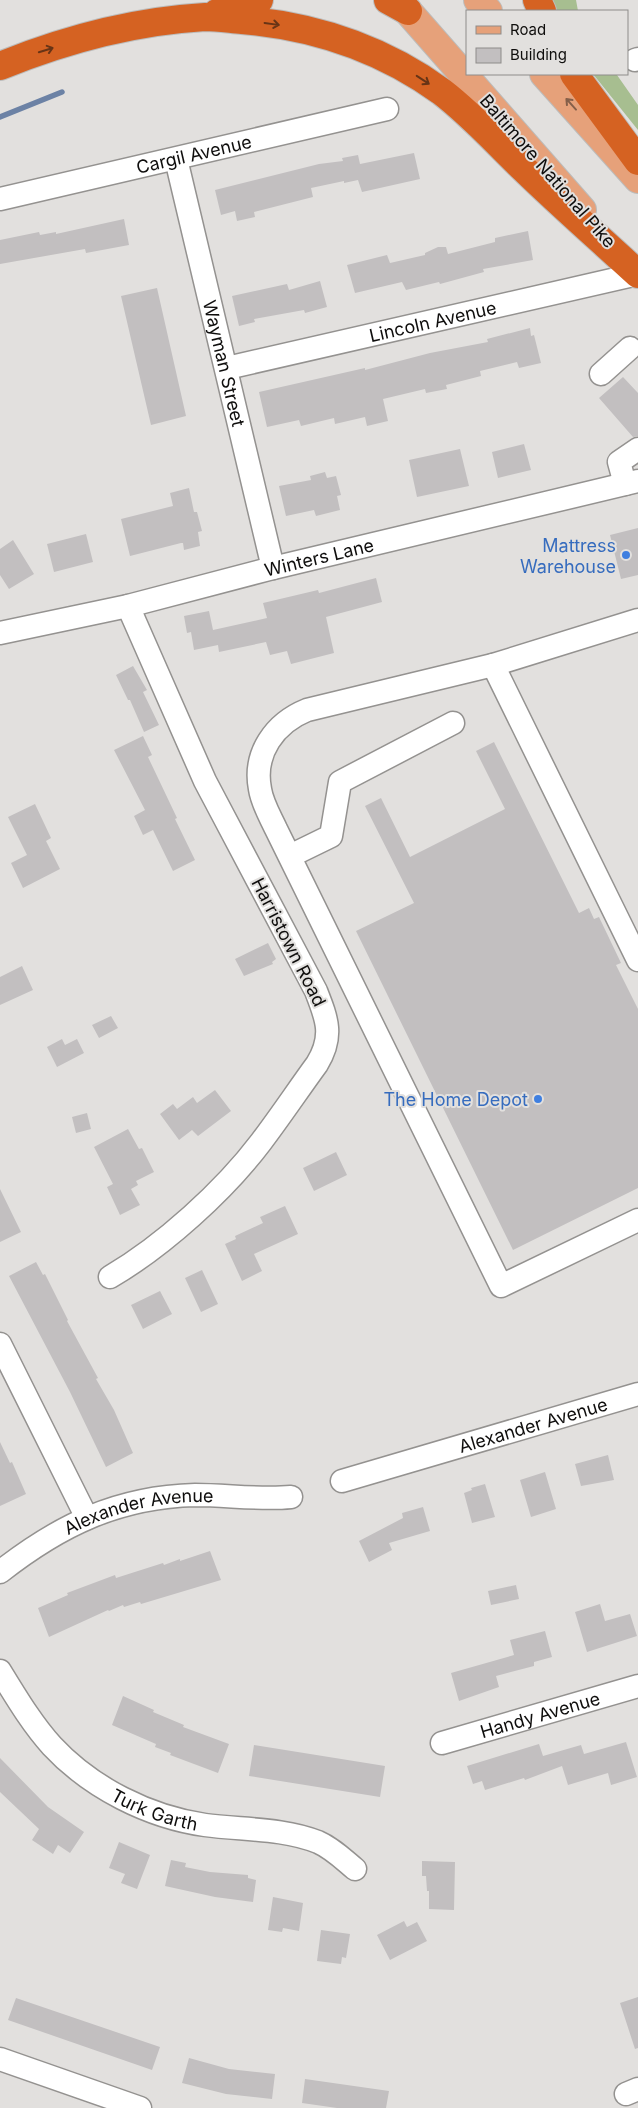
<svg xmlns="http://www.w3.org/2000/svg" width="638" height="2108" viewBox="0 0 638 2108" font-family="Inter,sans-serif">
<rect width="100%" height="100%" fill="#e2e0de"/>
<path fill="#a7be90" d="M551,0h25l2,11h-22z
M593,74l24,1 21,30v25z"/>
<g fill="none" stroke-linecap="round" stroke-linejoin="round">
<path stroke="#6c82a5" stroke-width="5.5" d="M0,117l62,-25"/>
</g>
<path fill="#c2bfc0" d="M414,153l6,26 -58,13 -4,-12 -14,3v-2l-33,7 2,9 -59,15 1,5 -18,4 -2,-10 -14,4 -6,-25 104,-26 24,-3 -1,-3 16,-3 2,9z
M124,219l5,26 -43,8 -1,-4 -85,15v-24l39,-8 1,3 16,-3v2z
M528,231l5,29 -50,9 1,3 -44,12 -1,-2 -33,8 -4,-8 -47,11 -8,-28 40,-10 3,8 35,-8v-2l13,-6h8l2,7 47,-12v-4z
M320,281l7,26 -22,6 -1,-3 -50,9 1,3 -16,4 -7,-30 55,-12 2,6z
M157,288l29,128 -35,9 -30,-129z
M530,328l1,8 3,-1 7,28 -22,5 -2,-6 -37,9 1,5 -35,9 1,4 -21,4 -1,-4 -42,10 5,22 -21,5 -2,-9 -30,7 -1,-6 -33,8 -2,-6 -32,7 -8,-35 106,-24v2l65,-17 58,-11 -1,-3z
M623,377l15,16v43l-5,1 -34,-39z
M524,444l7,26 -33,8 -6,-26z
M460,449l9,37 -52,11 -8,-37z
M325,472l2,6 9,-2 5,19 -4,1 3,14 -24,6 -2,-6 -28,6 -7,-30 32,-6 -1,-4z
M189,488l5,24h3l5,19 -4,1 2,14 -16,4 -1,-7h-2l-51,13 -9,-37 52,-13 -3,-13z
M638,528v47l-17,4 -11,-44z
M86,534l7,28 -39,10 -7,-28z
M13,540l21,34 -25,15 -9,-14v-26z
M376,578l6,24 -56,15 8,36 -43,11 -4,-13 -17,4 -4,-13 -47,10 -1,-7 -24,5 -3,-18 -4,1 -3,-17 25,-5 4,19 54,-12 -4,-15 55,-13 1,3z
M133,666l14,24 -4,2 16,33 -15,7 -14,-32h-2l-12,-25z
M143,736l9,19 -4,2 29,61 -2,1 20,41 -22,11 -20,-41 -10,5 -9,-19 11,-6 -31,-60z
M494,742l85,171 10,-5 5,11 5,-2 22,46 -5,2 22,44v179l-125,62 -157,-319 58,-28 -49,-97 16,-8 29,59 95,-48 -29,-58z
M35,804l16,34 -5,3 14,28 -37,19 -12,-25 16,-8 -19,-38z
M268,943l8,16 -4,3 1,2 -29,12 -9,-17z
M22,966l11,24 -33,15v-28z
M111,1016l7,12 -19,10 -7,-13z
M62,1039l3,6 12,-6 7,14 -27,14 -10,-20z
M215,1090l16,21 -33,25 -6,-6 -13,10 -19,-26 13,-10 4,5 16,-12 4,6z
M87,1113l4,16 -15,4 -4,-16z
M128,1129l11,20 3,-1 12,24 -18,9 2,4 -7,4 9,16 -20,10 -13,-28 6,-3 -19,-37z
M336,1152l11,23 -33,16 -11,-23z
M0,1189l21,43 -21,10z
M285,1206l13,28 -44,20 8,17 -20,10 -17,-37 11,-5 -1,-3 28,-13 -3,-6z
M36,1262l7,13 2,-1 23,46 -1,1 31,57 -2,1 18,31 19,43 -27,14 -36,-75 -61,-116z
M202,1270l16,34 -17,8 -16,-34z
M160,1291l12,23 -29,15 -12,-24z
M0,1442l10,21 2,-1 14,32 -26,12z
M608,1455l6,25 -33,6 -6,-22z
M545,1472l11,37 -25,8 -11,-37z
M485,1484l10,33 -23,6 -8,-30 8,-3 -1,-2z
M423,1507l7,24 -41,12 3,7 -23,12 -10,-21 44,-23 -1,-5z
M210,1551l11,29 -80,24 -1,-2 -16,5 -1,-2 -14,6 -1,-1 -59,27 -11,-29 30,-13 -1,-2 48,-18 1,3 47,-15 1,2 16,-6v2z
M516,1585l3,14 -28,6 -3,-14z
M600,1604l5,17 25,-7 7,22 -50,16 -12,-40z
M545,1631l7,26 -18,5v4l-38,10 3,11 -40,14 -8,-28 63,-18 -4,-15z
M123,1696l31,14 -1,2 31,13 -1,2 46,17 -11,29 -48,-18 1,-2 -16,-6 1,-3 -44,-19z
M626,1742l11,35 -26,8 -3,-12 -40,12 -6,-19 -37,14 -1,-2 -39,12 -3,-9 -9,3 -6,-18 72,-22 4,12 38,-11 3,9z
M254,1745l131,21 -5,31 -131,-21z
M0,1758l48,49 36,25 -14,21 -12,-8 -5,9 -21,-14 7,-11 -39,-37z
M119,1842l31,13 -13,34 -16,-6 4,-9 -16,-6z
M171,1860l15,3 -1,4 25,5 38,3v3l8,2 -3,22 -38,-5 -50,-11z
M422,1861l33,1 -1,48 -25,-1v-18h-2l-1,-15h-4z
M273,1897l30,6 -4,28 -16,-3 -1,4 -14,-2z
M404,1921l3,6 10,-5 10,19 -37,19 -13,-25z
M321,1930l29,4 -4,24 -4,-1 -1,7 -24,-3z
M638,1997v51l-3,1 -15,-46z
M16,1998l144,49 -8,23 -144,-50z
M189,2058l40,11 46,5 -3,25 -46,-5 -44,-11z
M305,2079l84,12 -3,17h-49l-35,-5z"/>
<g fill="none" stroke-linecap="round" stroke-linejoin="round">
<g stroke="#949290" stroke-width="25">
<g id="minor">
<path d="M635,60l3,-1"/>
<path id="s1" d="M176,159l97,409"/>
<path id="s2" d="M0,199l387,-90"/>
<path id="s3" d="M227,368l411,-94"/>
<path d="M601,374l29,-26"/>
<path d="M625,484l-6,-22 19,-13"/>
<path d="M638,620l-145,45 -186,45c-32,13 -54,43 -47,79 2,14 10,27 16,40l225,457 137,-66"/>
<path id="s4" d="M0,633l128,-27 145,-38 365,-87"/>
<path d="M493,665l145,295"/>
<path d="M290,856l41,-20 9,-54 113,-59"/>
<path d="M110,1277c53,-31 114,-86 151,-135 19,-25 37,-52 56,-78 17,-28 10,-45 -1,-73l-111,-210 -77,-175"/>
<path d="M0,1344l87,174"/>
<path id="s5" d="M342,1481l296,-87"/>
<path id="s6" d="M0,1572c60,-47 118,-75 195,-77 32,0 64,5 96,2"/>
<path id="s7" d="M0,1671c16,26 32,53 52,75 39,42 97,71 153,79 37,5 78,3 113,17 14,6 25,17 37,27"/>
<path id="s8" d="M442,1743l196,-57"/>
<path d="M0,2059l140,49"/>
<path d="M626,2094l12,-5"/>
</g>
</g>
<g stroke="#bcbcbb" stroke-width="30">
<path id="major" d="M398,0l184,210
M478,0l10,11
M544,74l94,105"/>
</g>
<g stroke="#bcbcbb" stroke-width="30">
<path id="highway" d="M388,0l20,11
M537,0l5,11
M217,13l42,-13
M0,66c64,-26 135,-45 205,-49 12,0 25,2 37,3 72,6 141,29 200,72 30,23 55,51 82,77 37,36 76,70 114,105
M574,74l64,87"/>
</g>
<use href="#minor" stroke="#fff" stroke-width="22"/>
<use href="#major" stroke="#e6a17a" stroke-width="28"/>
<use href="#highway" stroke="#d56222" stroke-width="28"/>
</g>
<defs><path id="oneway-shaft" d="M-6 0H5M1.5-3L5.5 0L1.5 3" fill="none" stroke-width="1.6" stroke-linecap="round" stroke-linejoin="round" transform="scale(1.25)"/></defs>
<g stroke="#683416">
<use href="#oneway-shaft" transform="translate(272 24) rotate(8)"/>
<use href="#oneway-shaft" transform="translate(46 50) rotate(-17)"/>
<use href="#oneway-shaft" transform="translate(423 80) rotate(33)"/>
</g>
<use stroke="#855f49" href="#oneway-shaft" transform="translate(571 104) rotate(-132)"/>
<g fill="#3f7fe0" stroke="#e2e0de" stroke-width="2">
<circle cx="626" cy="555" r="5"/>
<circle cx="538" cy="1099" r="5"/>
</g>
<g text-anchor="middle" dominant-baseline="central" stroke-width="4" stroke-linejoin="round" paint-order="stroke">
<g font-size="18" fill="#0f0e0d" stroke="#e2e0de">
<text stroke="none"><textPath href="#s2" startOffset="199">Cargil Avenue</textPath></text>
<text transform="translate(548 171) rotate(49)">Baltimore National Pike</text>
<text stroke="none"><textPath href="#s3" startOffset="211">Lincoln Avenue</textPath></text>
<text stroke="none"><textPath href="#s1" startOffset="210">Wayman Street</textPath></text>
<text stroke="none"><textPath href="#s4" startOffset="328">Winters Lane</textPath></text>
<text transform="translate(289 942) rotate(63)">Harristown Road</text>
<text stroke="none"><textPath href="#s5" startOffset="199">Alexander Avenue</textPath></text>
<text stroke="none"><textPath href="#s6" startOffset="155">Alexander Avenue</textPath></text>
<text stroke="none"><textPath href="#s8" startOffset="102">Handy Avenue</textPath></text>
<text stroke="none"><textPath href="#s7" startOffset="214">Turk Garth</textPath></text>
</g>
<g font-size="18" fill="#366cbe" stroke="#e2e0de" text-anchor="end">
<text x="616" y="545">Mattress<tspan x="616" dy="21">Warehouse</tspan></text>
<text x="528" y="1099">The Home Depot</text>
</g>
</g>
<rect x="466" y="10" width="162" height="65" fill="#e2e0de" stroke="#8e8c8a"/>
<rect x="476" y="26" width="25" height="8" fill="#e6a17a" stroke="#8e8c8a"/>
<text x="510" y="35" font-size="15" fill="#0f0e0d">Road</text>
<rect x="476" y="48" width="25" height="15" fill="#c2bfc0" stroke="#8e8c8a"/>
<text x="510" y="60" font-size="15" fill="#0f0e0d">Building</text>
</svg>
